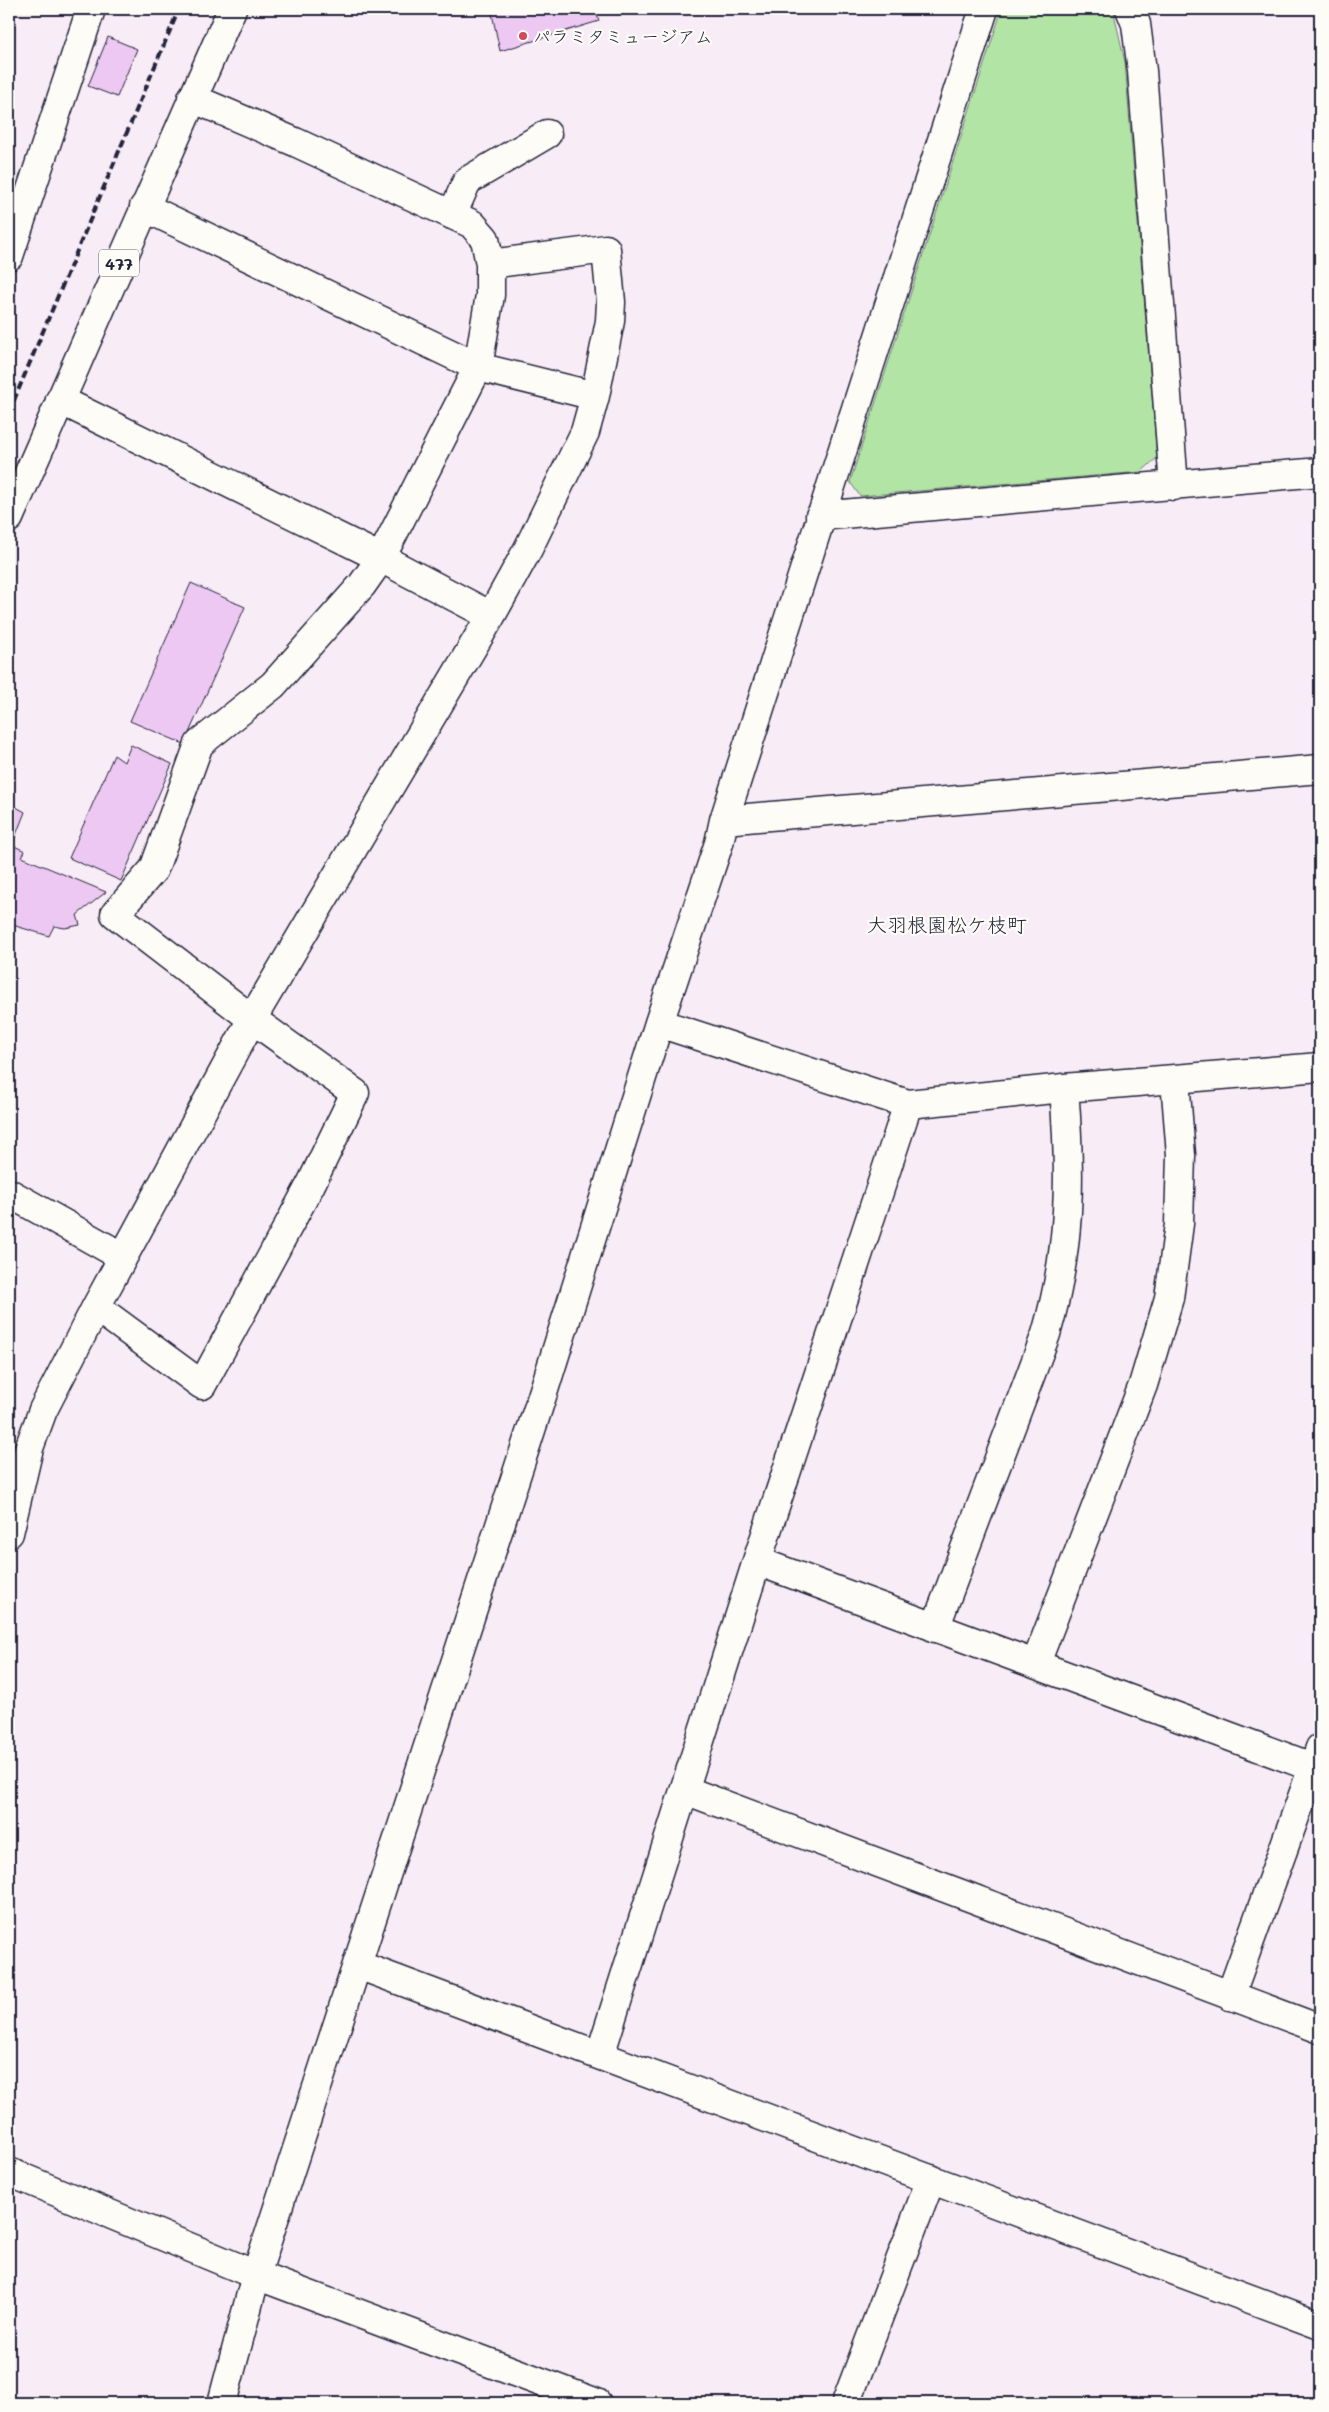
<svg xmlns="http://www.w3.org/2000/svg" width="1329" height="2412" viewBox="0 0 1329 2412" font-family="Mali,'Klee One',sans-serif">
<rect width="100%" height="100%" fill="#f8ecf6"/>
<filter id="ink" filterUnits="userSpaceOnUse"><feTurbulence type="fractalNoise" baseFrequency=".02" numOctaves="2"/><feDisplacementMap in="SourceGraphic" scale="10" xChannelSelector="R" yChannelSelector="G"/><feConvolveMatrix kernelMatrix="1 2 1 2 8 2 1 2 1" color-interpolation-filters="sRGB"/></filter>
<g filter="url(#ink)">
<path fill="#b2e4a5" stroke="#6a8370" d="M1002,9h111l12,53 32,396 -16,14 -281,24 -10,-14z"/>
<path fill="#edc8f2" stroke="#22223b" d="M491,9h104l4,12 -99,30z
M108,37l29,12 -20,48 -29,-11z
M191,583l54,24 -61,137 -54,-23z
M131,745l41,19 -51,117 -52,-23 45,-103 10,7z
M9,803l16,9 -13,33 13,6 -3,6 84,35 -29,23 3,10 -15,3 -11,-2 -5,10 -40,-12z"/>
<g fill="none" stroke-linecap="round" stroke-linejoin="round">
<g stroke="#22223b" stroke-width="31">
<path id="minor" d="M1130,9l6,15 6,47 32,415
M144,207l334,160 117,29
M452,215l15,-34 80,-47
M9,256l82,-247
M490,264l116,-15 5,53 -1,19 -15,75 -10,36 -57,117 -37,67
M820,516l500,-44
M724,820l596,-51
M659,1023l249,81 156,-16 256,-21
M9,1193l114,64
M96,1307l106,78 109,-201 44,-91 -103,-74 -137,-105 39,-45 45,-125 74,-59 89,-100 19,-27 97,-191 12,-72v-31l-5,-25 -13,-15 -177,-82 -103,-44
M9,1533l20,-85 14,-38 53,-103 156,-288 239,-403 -110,-58 -321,-158
M757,1561l555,206
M935,1628l111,-294c25,-86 25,-158 18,-246
M1036,1663l107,-278 26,-87 10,-74 2,-69 -6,-75
M685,1790l635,239
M358,1965l962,360
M1230,1996l90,-248
M600,2055l157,-494 151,-457
M222,2403l34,-128 288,-885 115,-367 60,-180 5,-23 260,-811
M846,2403l85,-224"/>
</g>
<g stroke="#22223b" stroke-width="31">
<path id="tertiary" d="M9,2172l247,103 341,128"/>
</g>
<g stroke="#22223b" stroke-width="31">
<path id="trunk" d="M9,518l223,-509"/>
</g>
<use href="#minor" stroke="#fdfcf7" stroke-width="28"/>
<use href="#tertiary" stroke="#fdfcf7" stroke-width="28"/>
<use href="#trunk" stroke="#fdfcf7" stroke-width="28"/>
<path stroke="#22223b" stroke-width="4" stroke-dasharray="8 4" stroke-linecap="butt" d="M9,412l170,-403"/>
</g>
</g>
<circle fill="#d1495b" stroke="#fdfcf7" stroke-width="2" cx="523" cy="36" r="5"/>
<g text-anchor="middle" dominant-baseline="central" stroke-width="4.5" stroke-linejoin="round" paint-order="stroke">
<rect fill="#fdfcf7" stroke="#646373" stroke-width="1" x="99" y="249.5" width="40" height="27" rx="4"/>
<g font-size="16" font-weight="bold" fill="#22223b">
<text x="119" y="263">477</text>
</g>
<g font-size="18" fill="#22223b" stroke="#fdfcf7" text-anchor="start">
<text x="533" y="36">パラミタミュージアム</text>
</g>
<g font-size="20" fill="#22223b" stroke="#fdfcf7">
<text x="947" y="924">大羽根園松ケ枝町</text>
</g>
</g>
<rect width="1329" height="2412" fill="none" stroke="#fdfcf7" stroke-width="30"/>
<rect x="15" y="15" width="1299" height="2382" fill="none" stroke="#22223b" stroke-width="2" filter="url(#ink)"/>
</svg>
